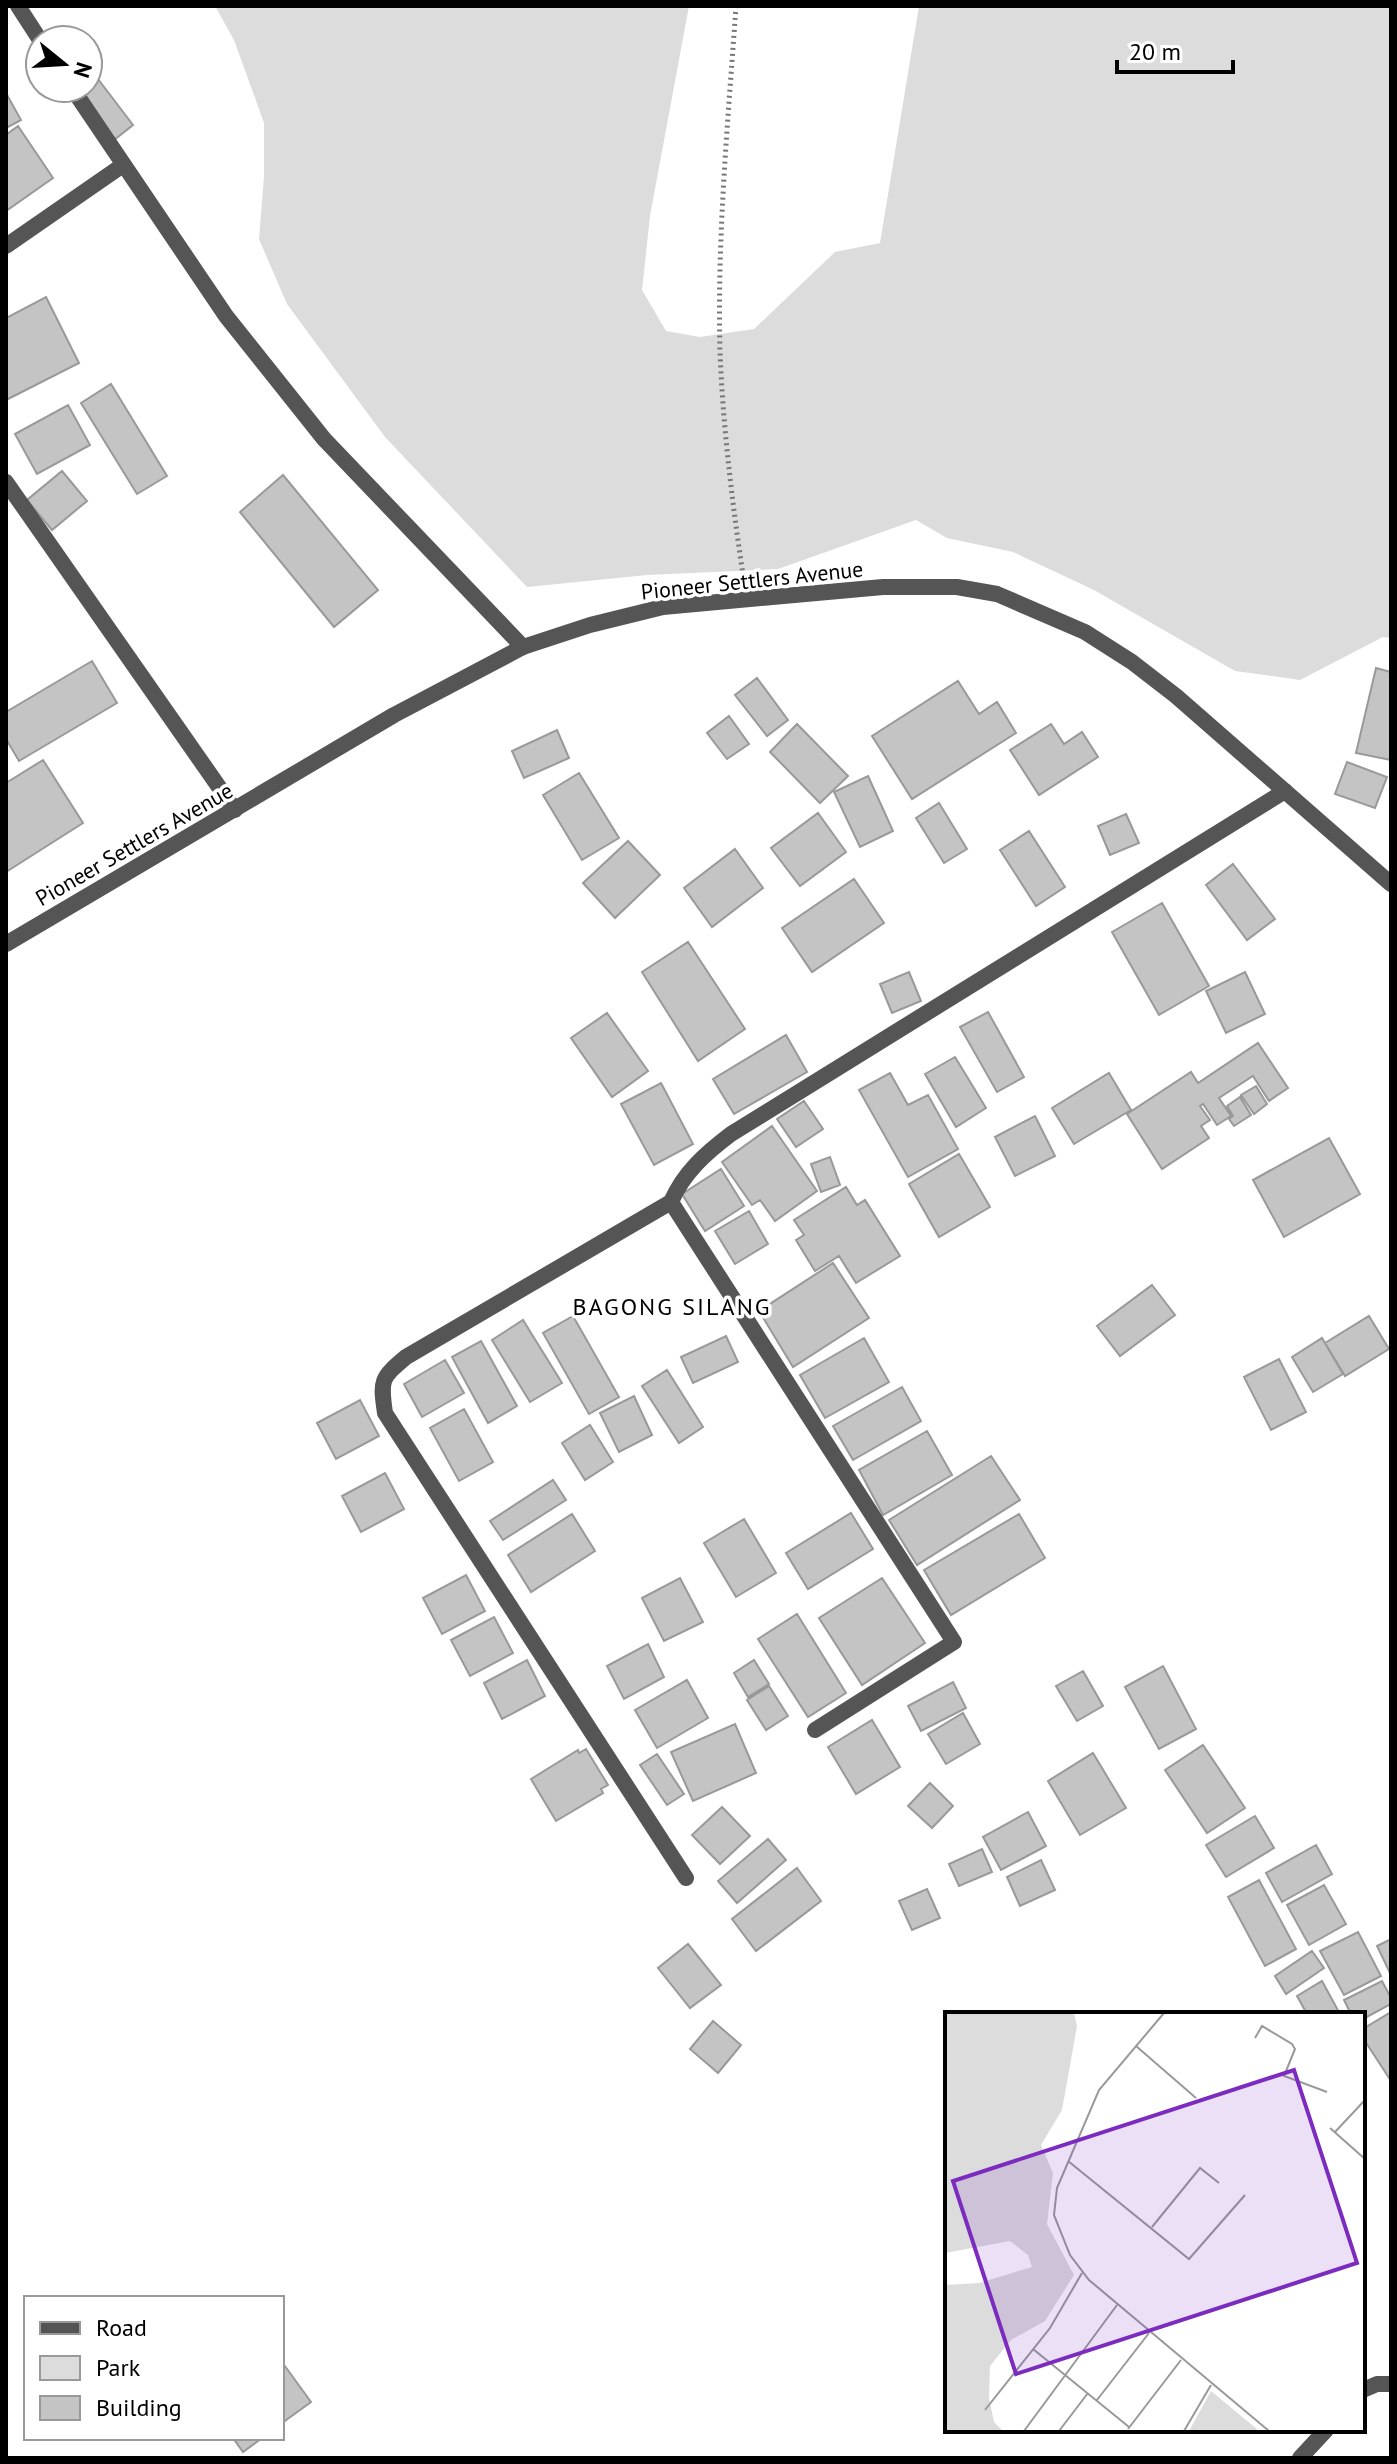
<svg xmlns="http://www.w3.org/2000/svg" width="1397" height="2464" viewBox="0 0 1397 2464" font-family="'PT Sans',sans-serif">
<rect width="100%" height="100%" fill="#fff"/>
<path fill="#dcdcdc" d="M215,6h474l-39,210 -8,74 24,41 34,6 54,-8 81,-77 45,-9 39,-237h472v632l-8,-1 -83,43 -65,-9 -141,-81 -81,-38 -66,-14 -31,-18 -138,49 -131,6 -120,12 -142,-150 -98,-133 -28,-65 5,-63v-53l-30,-83z"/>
<path fill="#c4c4c4" stroke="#999" stroke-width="2" d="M98,79l35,46 -19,15 -36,-47z
M6,93l15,27 -15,8z
M18,126l35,52 -47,33v-76z
M46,297l33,66 -73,37v-82z
M111,384l56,92 -30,18 -56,-91z
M68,405l22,40 -53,29 -22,-40z
M62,471l25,30 -35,29 -25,-30z
M283,475l95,115 -44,37 -94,-115z
M92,661l25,42 -98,58 -13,-22v-27z
M1376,668l15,4v88l-35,-7z
M757,678l31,42 -21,16 -32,-41z
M958,681l21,33 18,-12 19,31 -104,66 -40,-63z
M729,716l20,28 -22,15 -20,-26z
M797,724l51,52 -28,27 -50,-51z
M1051,724l13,20 18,-12 16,25 -59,38 -29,-45z
M557,730l12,28 -45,20 -12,-27z
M43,760l40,63 -77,49v-89z
M1347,762l40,15 -12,31 -40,-14z
M579,773l40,65 -37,22 -39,-65z
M868,776l25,55 -33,16 -26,-55z
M939,803l28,46 -23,14 -28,-45z
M818,813l28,39 -46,34 -29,-38z
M1126,814l13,29 -29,12 -12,-29z
M1029,831l36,56 -29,19 -36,-56z
M628,841l32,34 -45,43 -32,-35z
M735,849l28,39 -51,39 -28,-39z
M1233,864l42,55 -28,21 -41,-55z
M854,879l30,44 -72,49 -30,-44z
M1162,903l47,83 -50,29 -47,-83z
M688,942l57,87 -47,32 -56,-89z
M909,972l12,29 -29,12 -12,-29z
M1245,972l20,42 -39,19 -20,-42z
M988,1012l36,65 -27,15 -37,-65z
M607,1013l41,58 -36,26 -41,-59z
M786,1035l21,37 -73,42 -21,-35z
M1258,1043l30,45 -19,13 -16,-25 -34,22 12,18 -14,9 -14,-21 -3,2 10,14 -9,6 8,12 -47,31 -35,-55 64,-42 7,11z
M955,1057l31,51 -30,19 -31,-53z
M890,1073l18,32 20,-10 30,54 -50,28 -49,-87z
M1109,1073l22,37 -57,34 -22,-36z
M661,1083l32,61 -39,21 -33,-61z
M1256,1086l11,18 -13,10 -13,-19z
M1240,1097l11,18 -17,11 -5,-7 4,-3 -6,-10z
M804,1101l19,28 -27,18 -19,-28z
M1035,1116l20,40 -40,20 -20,-39z
M772,1126l45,65 -42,30 -15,-21 -8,5 -30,-43z
M1329,1138l31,56 -76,43 -31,-57z
M959,1154l31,53 -51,30 -30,-53z
M830,1157l10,28 -19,7 -10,-28z
M721,1169l23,37 -39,25 -23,-37z
M846,1187l11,18 8,-5 35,56 -44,27 -17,-27 -24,15 -19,-31 8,-5 -10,-15z
M749,1211l19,33 -33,20 -20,-33z
M833,1263l36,55 -76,49 -34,-56z
M1152,1285l23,30 -55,41 -23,-30z
M573,1316l46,81 -30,17 -46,-81z
M1369,1316l20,33 -44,27 -20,-33z
M523,1320l39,63 -32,19 -38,-62z
M726,1336l12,26 -45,21 -12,-26z
M864,1338l25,44 -64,36 -25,-43z
M1322,1338l21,36 -30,18 -21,-35z
M481,1341l36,65 -29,17 -36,-66z
M1279,1359l27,53 -35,18 -27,-53z
M445,1360l19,33 -42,24 -18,-33z
M667,1370l36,57 -24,16 -37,-57z
M902,1387l19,34 -68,39 -20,-34z
M634,1396l18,39 -33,17 -19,-39z
M360,1400l19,36 -43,23 -19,-36z
M464,1409l29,53 -34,19 -29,-53z
M590,1425l23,37 -28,18 -23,-37z
M927,1431l25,44 -69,40 -24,-45z
M991,1456l29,44 -103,65 -28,-45z
M385,1473l19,36 -43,23 -19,-36z
M553,1480l13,20 -63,40 -13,-19z
M851,1513l22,36 -65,40 -22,-36z
M572,1514l23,37 -64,41 -23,-37z
M1019,1514l26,44 -94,57 -27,-45z
M744,1519l32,54 -40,24 -32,-54z
M466,1575l19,36 -43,23 -19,-36z
M680,1578l23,44 -39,19 -22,-43z
M882,1578l43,65 -63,42 -43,-67z
M797,1614l49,79 -38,24 -50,-78z
M494,1617l19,36 -43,23 -19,-36z
M648,1644l16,33 -40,22 -17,-33z
M527,1660l18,36 -43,23 -18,-36z
M754,1660l15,24 -21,13 -14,-24z
M1163,1666l33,63 -37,20 -34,-62z
M1083,1671l20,35 -26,15 -21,-35z
M687,1680l21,38 -51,30 -22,-38z
M953,1682l13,26 -45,23 -13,-25z
M769,1686l19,30 -22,14 -19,-30z
M963,1713l17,31 -34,20 -18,-30z
M872,1720l28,47 -44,27 -28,-47z
M735,1724l21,49 -63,28 -22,-49z
M1203,1745l42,63 -38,25 -42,-63z
M586,1749l22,36 -7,4 2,4 -47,28 -25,-42 47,-29 1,3z
M1093,1753l33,55 -46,27 -32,-54z
M657,1754l27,40 -17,11 -27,-40z
M930,1783l23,23 -21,22 -24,-22z
M722,1807l28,29 -30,28 -28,-29z
M1028,1812l18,34 -45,24 -18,-33z
M1255,1816l19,32 -48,29 -20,-32z
M768,1839l18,21 -49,43 -19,-22z
M1316,1845l16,29 -50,28 -16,-29z
M982,1849l10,23 -33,14 -10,-22z
M1041,1860l14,30 -35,16 -13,-29z
M797,1868l24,33 -65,50 -24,-32z
M1259,1880l37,69 -31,17 -37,-69z
M1324,1885l22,39 -37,21 -22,-40z
M927,1889l13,29 -28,12 -13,-29z
M1358,1932l23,44 -37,19 -24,-44z
M1391,1939v36l-14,-29z
M688,1944l33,41 -31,23 -32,-40z
M1312,1951l12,17 -38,26 -11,-18z
M1322,1981l18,33h-33l-10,-18z
M1382,1981l9,17v6l-28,15v-5h-12l-7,-14z
M1391,2012v69l-28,-43 3,-2 -3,-7z
M713,2021l28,24 -23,28 -28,-24z
M282,2362l29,40 -29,21z
M233,2438h29l-19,14z"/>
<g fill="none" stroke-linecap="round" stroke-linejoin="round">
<path stroke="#777" stroke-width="5" stroke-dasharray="2 4" stroke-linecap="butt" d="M736,6c-8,115 -19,231 -16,346 3,75 12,149 23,223"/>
<path stroke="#555" stroke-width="16" d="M18,6l22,34
M72,88l154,228 98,123 199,208
M6,246l117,-81
M6,482l229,328
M671,1202l283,440 -139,88
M686,1878l-301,-465c-5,-33 -4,-35 21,-56l265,-155c13,-30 35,-49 60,-68l554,-343
M1363,2390l14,-6h14
M1300,2458l26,-28"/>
<path stroke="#555" stroke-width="16" d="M6,944l388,-229 129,-68 67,-22 73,-18 220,-20h74l40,7 88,38 47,30 44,34 215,188"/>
</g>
<g text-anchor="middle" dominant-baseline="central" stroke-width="7" stroke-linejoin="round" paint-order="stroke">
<g font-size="22" fill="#000" stroke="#fff">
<text transform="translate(752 580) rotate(-6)">Pioneer Settlers Avenue</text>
<text transform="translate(134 844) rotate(-30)">Pioneer Settlers Avenue</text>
</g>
<g font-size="24" letter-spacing="2" fill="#000" stroke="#fff">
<text x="672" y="1306">BAGONG SILANG</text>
</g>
</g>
<g transform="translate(945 2012)">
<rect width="420" height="420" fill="#fff"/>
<path d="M0,1h129l3,13 -15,84 -21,35 12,28 -6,51 27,51 -29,46 -34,19 -21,26 -1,32 5,24 9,9h-58v-146l34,-2 53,-16 -4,-12 -18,-14 -65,12zM266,379l46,38v2h-68z" fill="#dcdcdc"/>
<path fill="none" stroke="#999" stroke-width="2" d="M219,1l-65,77 -42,98 -3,27 16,40 19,25 180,151M310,26l7,-12 30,18 3,5 -11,27 43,16M191,34l60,52M385,116l35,31M390,120l30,-32M123,149l121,98 56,-64M207,215l48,-59 19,15M88,337l96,78M152,388l52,-67M40,398l65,-82 32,-55M183,417l53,-69M79,419l93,-126M114,419l29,-38M239,419l27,-46"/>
<path fill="#7b2cbf" fill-opacity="0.15" stroke="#7b2cbf" stroke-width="4" d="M349,58l63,193 -341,111 -63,-193z"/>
<rect width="420" height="420" fill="none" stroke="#000" stroke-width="4"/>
</g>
<rect width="1397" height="2464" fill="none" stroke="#000000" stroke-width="16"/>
<rect x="24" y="2296" width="260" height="144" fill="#ffffff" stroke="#999999" stroke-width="2"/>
<rect x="40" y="2322" width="40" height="12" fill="#555555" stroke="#999999" stroke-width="2"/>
<text x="96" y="2336" font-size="24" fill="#000000">Road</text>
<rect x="40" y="2356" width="40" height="24" fill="#dcdcdc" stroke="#999999" stroke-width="2"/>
<text x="96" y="2376" font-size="24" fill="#000000">Park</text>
<rect x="40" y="2396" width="40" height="24" fill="#c4c4c4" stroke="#999999" stroke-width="2"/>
<text x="96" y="2416" font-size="24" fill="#000000">Building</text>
<g transform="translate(64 64) rotate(108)"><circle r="38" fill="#ffffff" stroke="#999999" stroke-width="2"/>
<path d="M0-6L14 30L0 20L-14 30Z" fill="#000000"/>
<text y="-12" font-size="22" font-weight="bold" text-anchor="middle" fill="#000000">N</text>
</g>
<path d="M1117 60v12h116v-12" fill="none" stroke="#000000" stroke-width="4"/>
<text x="1129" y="60" font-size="24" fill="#000000" stroke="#ffffff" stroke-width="6" paint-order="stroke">20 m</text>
</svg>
